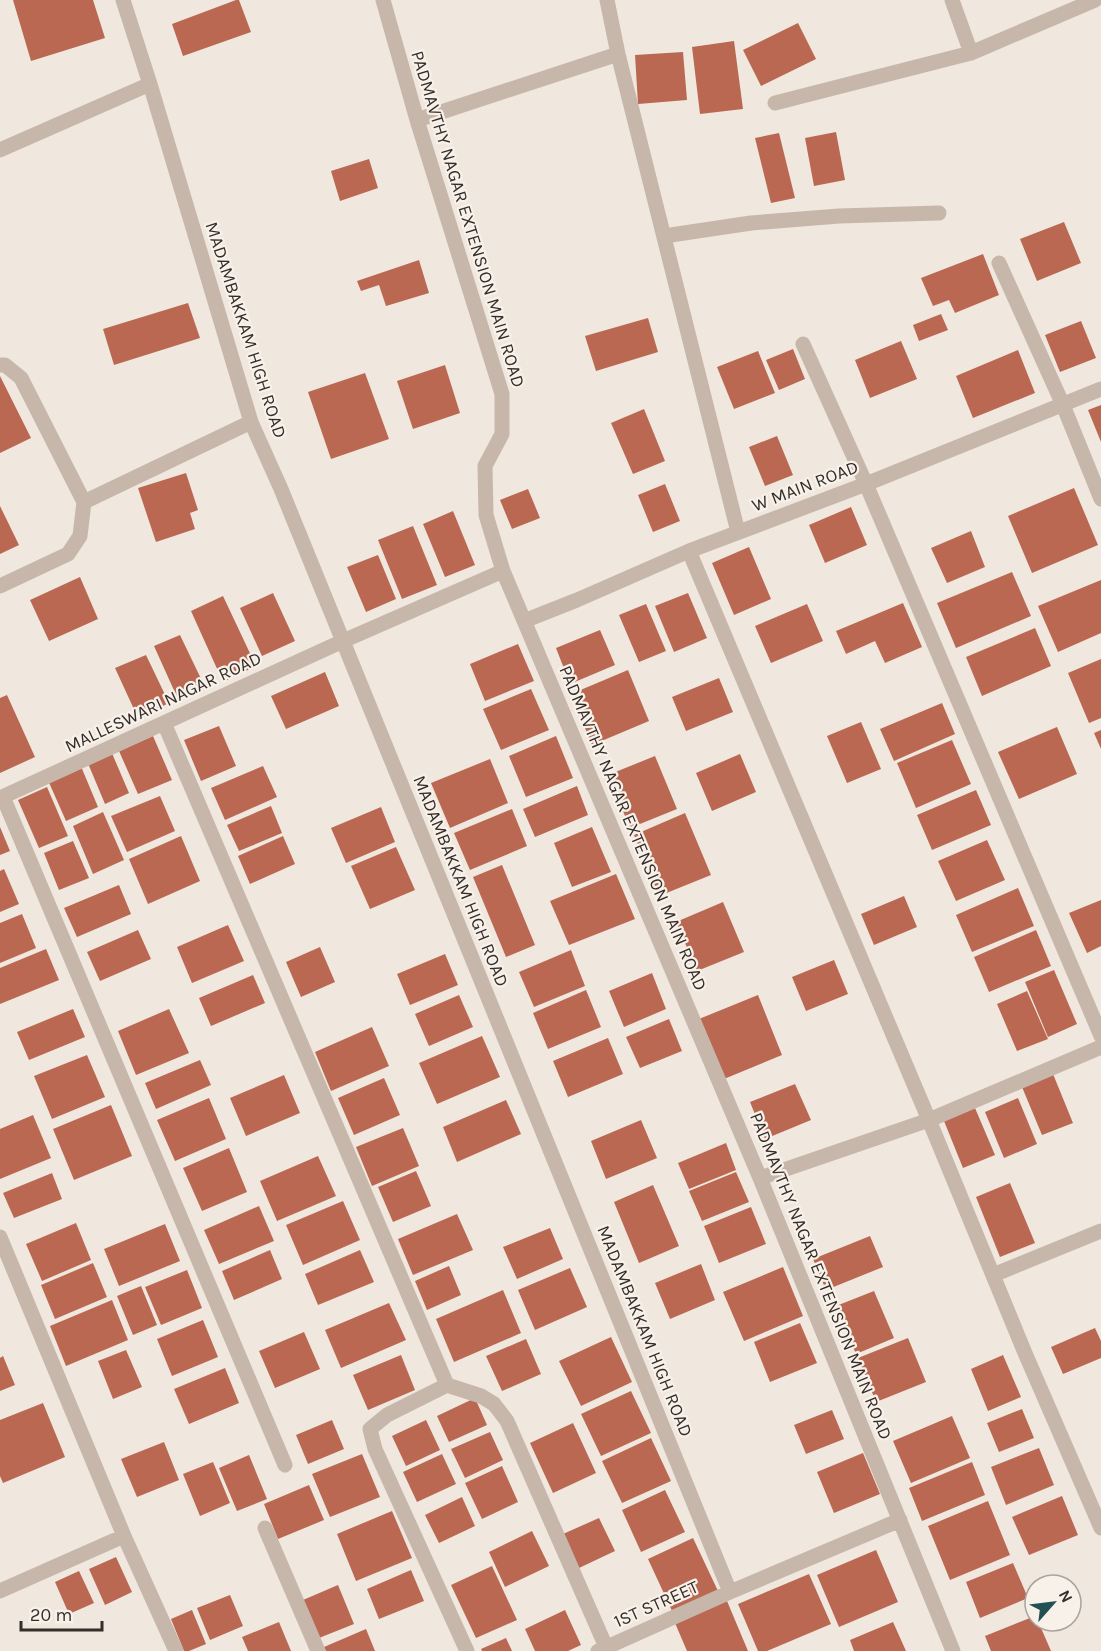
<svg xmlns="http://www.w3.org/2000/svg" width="1101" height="1651" viewBox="0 0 1101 1651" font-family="Karla,sans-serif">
<rect width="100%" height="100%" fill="#f0e7de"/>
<path fill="#ba6852" d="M13,0h80l12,38 -74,23z
M236,0h3l12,32 -68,24 -11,-32z
M798,23l18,36 -55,27 -18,-36z
M734,41l9,68 -43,5 -8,-67z
M683,52l4,48 -49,4 -3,-49z
M836,132l9,48 -31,6 -9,-48z
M779,133l16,65 -24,5 -16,-65z
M369,159l9,29 -38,13 -9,-30z
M1064,222l17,41 -44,18 -17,-42z
M983,254l16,41 -44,18 -6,-13 -16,6 -12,-28z
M419,260l10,33 -43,13 -7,-21 -18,6 -4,-10z
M188,303l12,35 -86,27 -11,-36z
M941,314l7,16 -29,11 -6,-16z
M648,318l10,34 -62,19 -11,-35z
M1081,321l15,37 -36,14 -15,-37z
M901,341l16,38 -47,19 -15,-38z
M793,349l12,30 -26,11 -13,-30z
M1018,350l17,43 -62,25 -17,-42z
M758,351l17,42 -41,16 -17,-42z
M445,365l15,48 -47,16 -16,-48z
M365,373l24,66 -58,20 -23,-67z
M0,376l31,62 -31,15z
M1101,405v37l-13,-32z
M644,409l21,52 -32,13 -22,-51z
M777,436l16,39 -28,11 -16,-39z
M186,473l12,37 -8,3 5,16 -39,13 -18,-54z
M665,484l15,37 -27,11 -15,-37z
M1074,488l24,57 -66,28 -24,-57z
M528,489l12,29 -28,11 -12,-29z
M0,506l19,39 -19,9z
M851,507l16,38 -42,18 -16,-38z
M453,511l22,54 -30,12 -22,-53z
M413,526l24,59 -35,14 -24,-59z
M971,531l14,36 -38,16 -16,-35z
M749,547l22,52 -37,16 -22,-52z
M378,555l18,44 -30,13 -19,-45z
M1012,572l19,44 -75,32 -19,-45z
M80,577l18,42 -49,22 -19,-41z
M1101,580v53l-43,19 -20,-46z
M273,593l22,48 -33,15 -22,-48z
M688,593l19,45 -33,14 -19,-46z
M223,596l33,70 -33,16 -32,-71z
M903,603l19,44 -37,16 -10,-22 -29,13 -10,-23z
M646,604l20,47 -27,11 -20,-47z
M807,604l16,37 -52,22 -16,-37z
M1035,628l16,38 -69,30 -16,-39z
M600,630l15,35 -45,19 -14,-36z
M180,635l24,50 -27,12 -23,-51z
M518,644l16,37 -49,20 -15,-37z
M146,655l23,48 -31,15 -23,-50z
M1101,659v59l-12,5 -21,-50z
M628,670l21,51 -57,24 -21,-51z
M325,672l14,34 -53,23 -15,-33z
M719,678l14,34 -47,19 -14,-34z
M531,689l18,41 -48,20 -18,-41z
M7,695l28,62 -35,16v-75z
M942,703l13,31 -61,27 -14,-32z
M861,722l20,47 -34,14 -20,-47z
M219,726l17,40 -35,15 -17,-41z
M1057,727l20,47 -58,25 -21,-47z
M1101,730v19l-7,-16z
M153,736l19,44 -34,14 -19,-43z
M556,736l17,42 -47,19 -17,-41z
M952,740l19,44 -55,24 -19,-45z
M111,751l18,42 -24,11 -18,-43z
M740,754l16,38 -44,19 -16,-38z
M655,756l22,53 -47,19 -22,-53z
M490,759l18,44 -58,25 -19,-45z
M80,764l18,43 -32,14 -19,-43z
M263,766l14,31 -52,23 -14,-32z
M577,786l11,29 -53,22 -12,-28z
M47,787l21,49 -29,12 -21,-48z
M976,790l15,35 -59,25 -15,-35z
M160,796l15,35 -48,21 -16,-36z
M271,806l11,27 -43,18 -12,-26z
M381,807l14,35 -49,21 -15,-35z
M512,809l15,37 -57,24 -16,-37z
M103,812l21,48 -31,14 -20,-48z
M685,813l26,62 -52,21 -25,-61z
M0,827l10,24 -10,4z
M592,827l19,45 -39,15 -18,-44z
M181,836l19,45 -52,23 -19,-45z
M283,836l12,28 -45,20 -12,-28z
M987,840l18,40 -49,21 -18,-40z
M73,841l16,37 -30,12 -15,-37z
M396,847l19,43 -45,19 -19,-43z
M502,865l33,80 -29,12 -33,-80z
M4,869l15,35 -19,8v-41z
M616,874l19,45 -66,26 -19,-44z
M119,885l12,29 -54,23 -13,-29z
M1018,888l16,38 -62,26 -16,-37z
M904,896l13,31 -43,18 -13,-31z
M1101,900v46l-14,7 -18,-40z
M723,902l21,50 -47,19 -21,-49z
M22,914l14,34 -36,15v-40z
M228,925l16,36 -52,22 -15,-36z
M138,930l13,29 -51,22 -13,-29z
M1036,930l15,36 -62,26 -15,-35z
M320,947l15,35 -34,15 -15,-35z
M46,949l13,31 -59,24v-36z
M571,950l14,36 -51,21 -15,-35z
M445,954l13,31 -48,20 -13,-31z
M834,960l14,34 -42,17 -14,-34z
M1054,970l23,54 -29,13 -23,-55z
M652,973l14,36 -42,18 -15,-36z
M253,975l12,28 -54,23 -12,-28z
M586,990l15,37 -53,22 -15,-36z
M1027,991l21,48 -31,12 -20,-47z
M459,995l14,32 -44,19 -14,-32z
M758,995l24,60 -58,24 -25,-60z
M73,1009l12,28 -56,23 -12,-28z
M169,1009l20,44 -53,22 -18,-44z
M669,1019l13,32 -42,17 -14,-31z
M372,1027l17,39 -58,25 -16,-39z
M482,1036l18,41 -63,27 -18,-41z
M608,1038l15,36 -55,23 -15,-36z
M87,1055l18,42 -53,22 -18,-43z
M200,1060l11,25 -55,24 -11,-26z
M1053,1074l20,49 -31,12 -20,-48z
M284,1075l16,38 -54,23 -16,-38z
M384,1078l16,37 -46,20 -16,-37z
M795,1084l16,36 -46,19 -15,-37z
M209,1098l17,41 -51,22 -18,-41z
M1018,1098l19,46 -33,14 -19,-46z
M506,1100l15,34 -64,28 -14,-35z
M111,1105l21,51 -58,24 -21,-51z
M975,1108l20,47 -32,13 -19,-47z
M33,1115l18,43 -51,21v-50z
M641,1120l16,38 -51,21 -15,-38z
M403,1128l16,38 -47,20 -16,-39z
M726,1143l10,27 -47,19 -11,-26z
M229,1148l18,44 -45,19 -19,-43z
M318,1156l18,40 -59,25 -17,-40z
M416,1171l15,35 -38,16 -15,-35z
M736,1172l13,30 -47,19 -13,-30z
M52,1173l10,26 -48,19 -11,-25z
M1010,1183l25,60 -35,14 -24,-60z
M653,1185l26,61 -40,17 -25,-61z
M343,1201l17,39 -57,25 -17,-40z
M259,1206l15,35 -55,23 -15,-34z
M751,1207l15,37 -47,19 -15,-37z
M457,1214l16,36 -60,25 -15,-36z
M76,1223l15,37 -49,21 -16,-37z
M165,1224l15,37 -61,25 -15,-37z
M550,1228l13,31 -46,20 -14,-32z
M870,1236l13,31 -57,23 -13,-31z
M270,1250l12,29 -48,21 -12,-29z
M360,1250l14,32 -56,23 -13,-31z
M93,1263l14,34 -52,22 -14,-34z
M701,1264l14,36 -45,19 -15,-36z
M449,1266l12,29 -34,15 -12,-29z
M783,1267l20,49 -59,25 -21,-49z
M570,1268l17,39 -52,23 -17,-40z
M187,1270l15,38 -41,17 -16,-38z
M141,1286l16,39 -24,10 -16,-39z
M503,1290l18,43 -67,29 -18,-43z
M874,1291l20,47 -38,16 -20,-48z
M112,1300l16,40 -62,26 -16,-40z
M389,1303l17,37 -65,28 -16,-38z
M203,1320l15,37 -46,19 -15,-37z
M800,1323l17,40 -47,19 -16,-40z
M1095,1328l6,13v17l-38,16 -12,-27z
M304,1332l16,37 -45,19 -16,-37z
M611,1337l21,45 -51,24 -22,-45z
M908,1338l18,44 -50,20 -18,-44z
M526,1339l15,35 -39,17 -16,-35z
M126,1350l16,37 -29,12 -15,-38z
M401,1355l14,35 -47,20 -15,-35z
M1003,1355l18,42 -33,14 -17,-42z
M3,1356l12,29 -15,6v-33z
M225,1368l14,35 -50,21 -15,-35z
M631,1391l20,42 -50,23 -20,-42z
M475,1398l12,27 -38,17 -12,-26z
M43,1403l22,54 -62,26 -3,-7v-56z
M1022,1409l12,29 -35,14 -12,-29z
M832,1410l12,29 -38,15 -12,-29z
M952,1416l18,42 -59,25 -18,-42z
M332,1420l12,29 -36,15 -12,-29z
M426,1420l14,30 -34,16 -14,-30z
M573,1423l23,50 -43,20 -23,-50z
M490,1432l13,28 -38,18 -14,-29z
M651,1438l20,43 -49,22 -20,-42z
M164,1442l15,38 -42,17 -16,-38z
M1039,1448l15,37 -48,20 -15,-38z
M863,1453l17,41 -46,19 -17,-41z
M362,1454l18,43 -50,20 -18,-43z
M442,1454l14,30 -39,18 -14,-30z
M249,1455l18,44 -30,12 -18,-43z
M213,1462l17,41 -30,13 -17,-42z
M972,1462l13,33 -63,26 -13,-33z
M502,1466l16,36 -36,17 -17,-36z
M309,1485l15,35 -46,19 -14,-35z
M665,1490l20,42 -44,20 -19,-42z
M1062,1496l16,39 -49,20 -17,-38z
M462,1497l13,29 -36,17 -14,-28z
M988,1501l22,54 -60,25 -22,-54z
M392,1511l20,47 -56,23 -19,-47z
M599,1518l16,33 -36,17 -16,-34z
M532,1531l17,35 -44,21 -16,-35z
M693,1538l25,53 -45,22 -25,-54z
M876,1550l22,52 -59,25 -22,-52z
M116,1557l16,35 -27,13 -16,-36z
M1013,1563l15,35 -48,20 -14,-36z
M492,1566l25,54 -41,18 -25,-53z
M411,1570l13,31 -45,18 -12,-30z
M79,1571l15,32 -25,11 -14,-32z
M809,1574l22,50 -64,27h-9l-20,-47z
M338,1585l16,39 -35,14 -16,-38z
M230,1595l13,31 -33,14 -13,-32z
M727,1601l21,50h-61l-12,-28z
M192,1610l14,34 -17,7h-5l-13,-32z
M565,1610l16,35 -13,6h-33l-10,-22z
M1035,1616v5h3l13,30h-60l-6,-15z
M279,1622l12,29h-43l-6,-14z
M893,1622l13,29h-52l-4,-11z
M366,1629l9,22h-49l-2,-4z
M506,1638l6,13h-30l-1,-2z"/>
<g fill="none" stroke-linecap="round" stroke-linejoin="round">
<path stroke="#c7b7ab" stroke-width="15" d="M123,0l27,84 101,338 30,67 449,1103
M383,0l34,120 85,274v40l-17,32 1,49 17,56 257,607 193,473
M607,0l11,54 120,478
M971,53l124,-53
M775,103l196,-50 -19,-53
M417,120l201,-66
M0,150l150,-66
M664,236l87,-13 88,-7 100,-3
M999,263l64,142 38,94
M803,344l63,140 235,552
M0,365h5l16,13 63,124 167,-80
M689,551l240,569 96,233 76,175
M0,586l68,-32 12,-18 4,-34
M524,621l53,-21 112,-49 177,-67 235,-95
M164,723l283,662 -60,30 -17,14 5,20 92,202
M3,797l282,668
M0,798l343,-157 160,-70
M760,1178l169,-58 172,-73
M0,1237l124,299 52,115
M993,1275l108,-44
M447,1385l34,11 13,8 13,17 99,226
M265,1528l53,123
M0,1591l124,-55
M598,1651l132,-59 170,-72"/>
</g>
<g text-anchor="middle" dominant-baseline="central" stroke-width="4.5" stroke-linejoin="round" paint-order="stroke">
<g font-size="18" fill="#352d29" stroke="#f8f1ea">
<text transform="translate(468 219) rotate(73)">PADMAVTHY NAGAR EXTENSION MAIN ROAD</text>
<text transform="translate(246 330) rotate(72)">MADAMBAKKAM HIGH ROAD</text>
<text transform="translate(805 486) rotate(-21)">W MAIN ROAD</text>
<text transform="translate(163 702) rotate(-25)">MALLESWARI NAGAR ROAD</text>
<text transform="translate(633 828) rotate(67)">PADMAVTHY NAGAR EXTENSION MAIN ROAD</text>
<text transform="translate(461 881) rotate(68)">MADAMBAKKAM HIGH ROAD</text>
<text transform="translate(821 1276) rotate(68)">PADMAVTHY NAGAR EXTENSION MAIN ROAD</text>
<text transform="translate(645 1331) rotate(68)">MADAMBAKKAM HIGH ROAD</text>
<text transform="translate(656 1604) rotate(-24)">1ST STREET</text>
</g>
</g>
<g transform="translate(1053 1603) rotate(62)"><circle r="28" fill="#f8f1ea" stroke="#aaa39d" stroke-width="1.5"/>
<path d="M0-4.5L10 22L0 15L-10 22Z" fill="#235153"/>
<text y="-9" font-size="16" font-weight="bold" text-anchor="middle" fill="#352d29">N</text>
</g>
<path d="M21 1621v9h81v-9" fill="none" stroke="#352d29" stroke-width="3"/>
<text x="30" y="1621" font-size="18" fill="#352d29" stroke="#f8f1ea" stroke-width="4.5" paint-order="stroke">20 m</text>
</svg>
